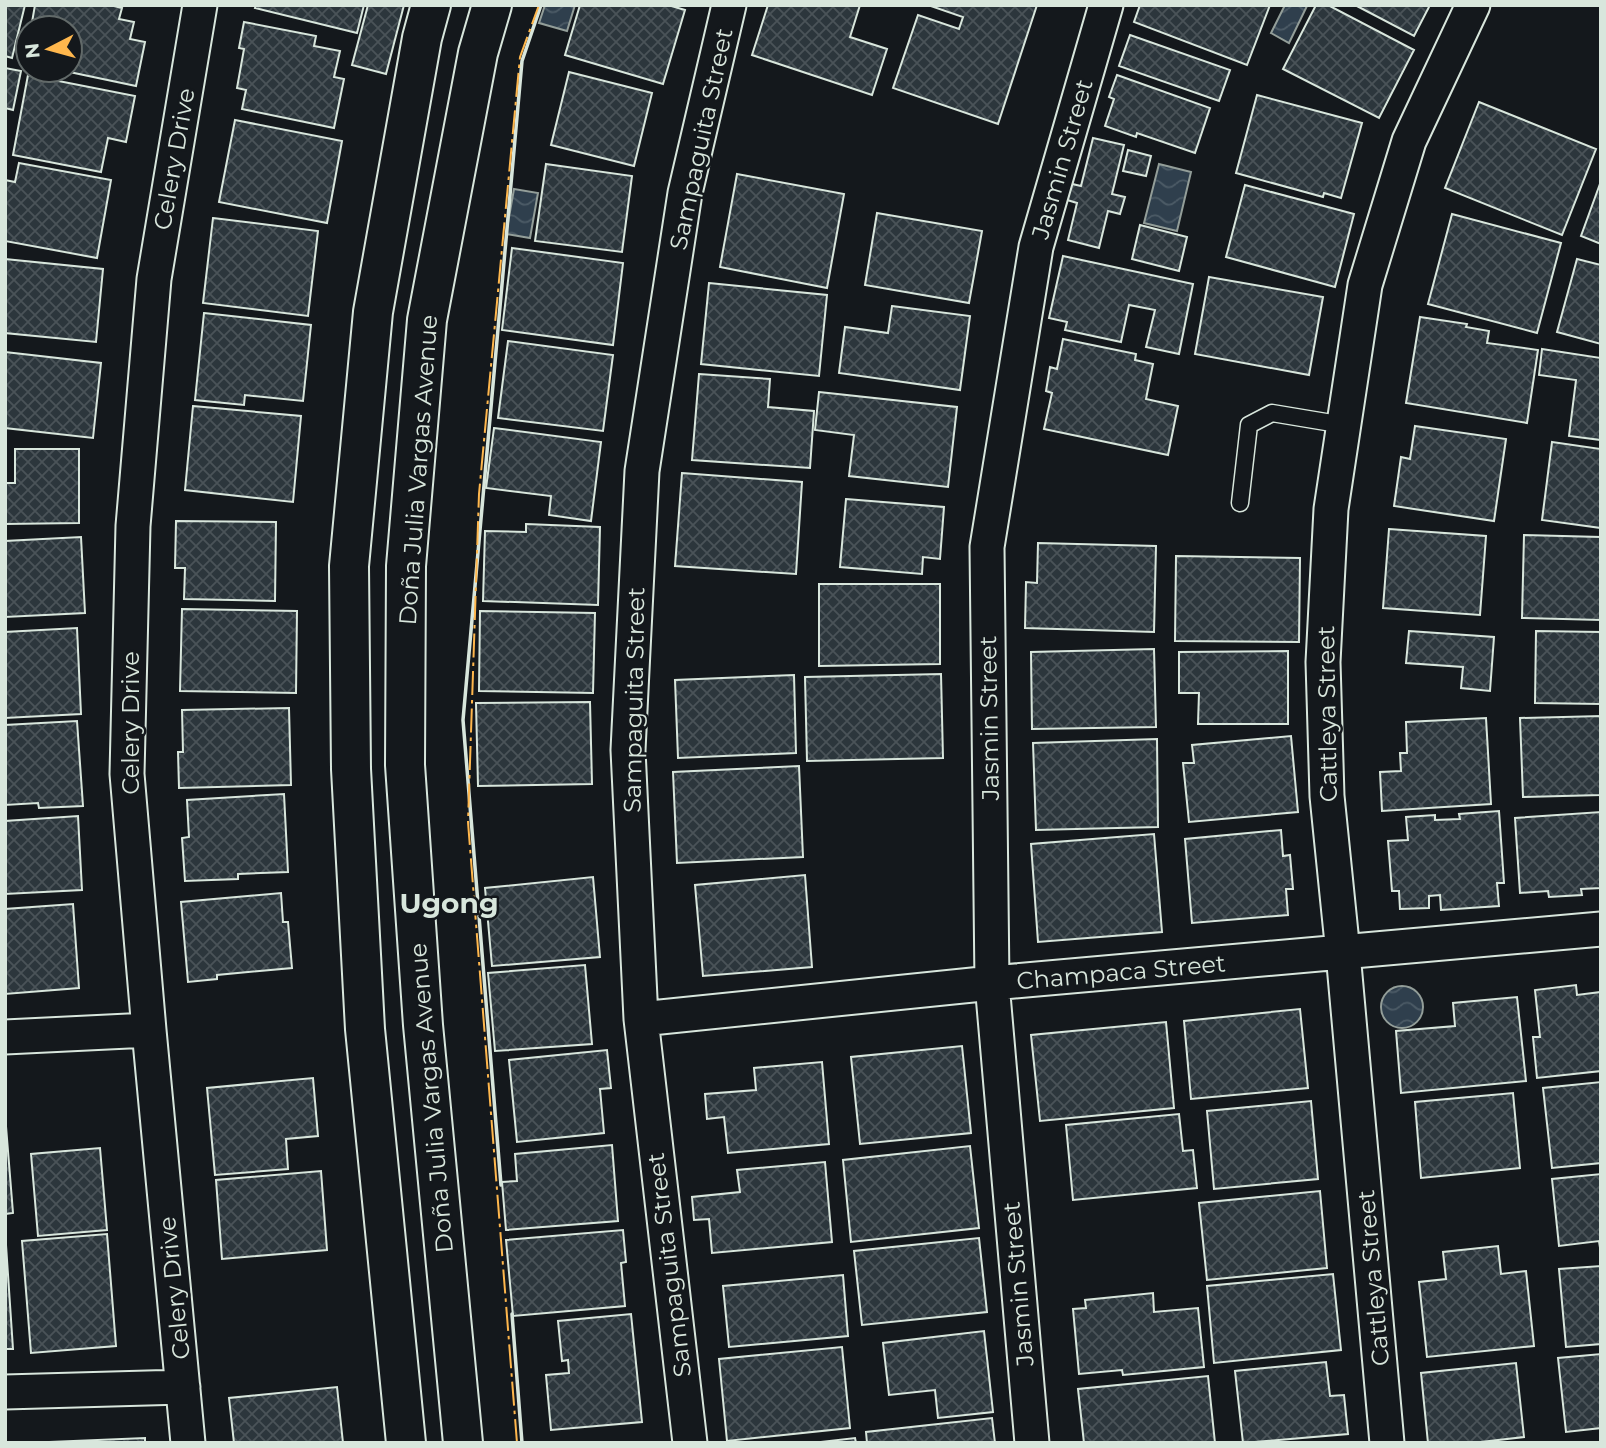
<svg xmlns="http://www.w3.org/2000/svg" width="1606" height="1448" viewBox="0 0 1606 1448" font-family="Montserrat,sans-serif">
<defs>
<pattern id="water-waves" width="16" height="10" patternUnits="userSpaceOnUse" patternTransform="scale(1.75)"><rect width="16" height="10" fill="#2f3f4d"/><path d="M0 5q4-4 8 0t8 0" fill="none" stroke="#4c5b66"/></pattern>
<pattern id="building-cross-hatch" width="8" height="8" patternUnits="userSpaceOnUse" patternTransform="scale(1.75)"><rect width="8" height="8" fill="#2c363c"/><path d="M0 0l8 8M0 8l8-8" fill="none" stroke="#4a5358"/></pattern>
</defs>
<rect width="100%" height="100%" fill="#14181c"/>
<path fill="url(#water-waves)" stroke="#939e99" stroke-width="2" d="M545,5h30l-8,26 -28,-8z
M1285,5l22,1 -18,37 -18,-10z
M1159,164l32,8 -14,59 -33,-8z
M514,189l24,4 -8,45 -24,-4z
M1381 1007a21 21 0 1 1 42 0a21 21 0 1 1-42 0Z"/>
<path fill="url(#building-cross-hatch)" stroke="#d8e6dc" stroke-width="2" d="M5,5h20l-13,53 -7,-2z
M35,5h75l12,3 -3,11 15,3 -4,17 15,3 -9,44 -76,-16h10v-42h-39z
M256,5h108l-7,28 -102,-25z
M368,5h36l-18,69 -34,-9z
M580,5h88l17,5 -22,74 -98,-29z
M768,5h92l-10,32 37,12 -15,46 -120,-40z
M928,5h109l-39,119 -105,-36 25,-73 41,14 4,-12z
M1140,5h130l-23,60 -113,-43z
M1316,5h12l86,45 -35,68 -96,-49z
M1355,5h75l-16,31z
M244,22l72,14 -2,10 26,5 -6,26 10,2 -10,49 -92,-19 4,-19 -9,-2 7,-39 -5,-1z
M1130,35l100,35 -11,31 -100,-35z
M5,68l16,3 -8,39 -8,-2z
M569,72l83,21 -18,73 -83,-21z
M28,75l107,21 -9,46 -18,-4 -7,34 -88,-17z
M1117,75l93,33 -15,45 -58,-20 -1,4 -31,-11 9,-27 -5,-2z
M1257,95l105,28 -21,75 -17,-5 -1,4 -87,-24z
M1479,102l117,47 -34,86 -117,-47z
M235,120l107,21 -15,82 -108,-21z
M1093,138l31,7 -12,49 13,3 -5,17 -12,-3 -9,37 -31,-8 9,-37 -13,-4 4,-16 13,3z
M1128,150l23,6 -5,20 -23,-5z
M19,163l92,17 -14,78 -92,-17v-61l10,2z
M546,164l86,12 -10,76 -87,-11z
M737,174l107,20 -17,94 -107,-21z
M1601,181v63l-20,-8z
M1245,185l109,29 -19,73 -109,-30z
M877,213l105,18 -13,72 -104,-18z
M1452,214l109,29 -24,90 -109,-29z
M213,218l105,13 -10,85 -105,-13z
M1140,225l47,12 -8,34 -47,-12z
M512,248l111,15 -10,82 -111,-15z
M1063,256l130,28 -14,70 -33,-7 9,-37 -26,-5 -8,37 -56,-12 2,-8 -18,-4z
M5,259l98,10 -7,73 -91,-9z
M1577,259l24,6v79l-44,-12z
M1209,277l114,20 -14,78 -114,-21z
M709,283l118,12 -8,81 -118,-12z
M892,306l78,10 -10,74 -121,-17 6,-46 43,6z
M204,313l107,12 -8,76 -58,-6 -1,10 -49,-5z
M1420,317l47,7 -1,3 23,4 -2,12 51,7 -11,73 -121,-20z
M1063,339l73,15 -1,6 18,4 -7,35 32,7 -10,49 -124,-26 8,-36 -6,-2 4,-24 7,2z
M508,341l105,14 -10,76 -105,-13z
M1542,349l59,9v82l-32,-4 7,-56 -37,-5z
M5,352l96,11 -8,75 -88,-10z
M699,374l71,5 -2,28 46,4 -4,57 -118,-8z
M819,392l138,15 -9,80 -99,-11 5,-41 -39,-5z
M193,406l108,10 -8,86 -108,-12z
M1415,426l91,13 -12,82 -100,-15 7,-49 9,2z
M494,428l107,14 -10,79 -42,-6 2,-19 -65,-8z
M1552,442l49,7v79l-59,-8z
M15,449h64v74l-74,1v-41h10z
M682,473l120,9 -6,92 -121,-8z
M846,499l98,8 -4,52 -17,-2 -1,17 -82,-7z
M176,521l100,1 -1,79 -91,-2 1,-31h-10z
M526,524l74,3 -2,78 -115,-4 2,-70 41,1z
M1389,529l97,7 -6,79 -97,-7z
M1524,535l77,2v83l-79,-2z
M81,537l4,76 -80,4v-76z
M1038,543l118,3 -2,86 -129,-4 1,-46 11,1z
M1176,556l124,2 -1,84 -124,-1z
M819,584h121v80l-121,2z
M182,609l115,2 -1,82 -116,-2z
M480,611l115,2 -2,80 -114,-2z
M77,628l4,86 -76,4v-86z
M1409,631l85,6 -4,54 -29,-3 2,-21 -57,-4z
M1536,631l65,1v72l-66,-1z
M1154,649l2,78 -124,2 -1,-77z
M1288,651v73h-90l1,-31h-20v-41z
M941,674l2,84 -136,3 -2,-84z
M794,675l2,78 -118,5 -3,-78z
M590,702l2,82 -114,2 -2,-83z
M289,708l2,77 -112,3 -1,-36h5l-1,-42z
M1601,716v79l-78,2 -3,-79z
M1486,718l5,86 -109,7 -2,-39 21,-1 -1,-18h7l-1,-31z
M77,721l6,85 -44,2 -1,-5 -33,2v-80z
M1291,736l7,76 -109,10 -6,-59h11l-2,-18z
M1157,739l1,88 -122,3 -3,-87z
M799,766l4,91 -126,6 -4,-91z
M284,794l4,78 -50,2v5l-53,2 -3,-43 7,-1 -2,-37z
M1499,811l5,72h-7l2,23 -58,4 -1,-15 -11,1v12l-29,1 -1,-18h-7l-4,-50 20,-1 -2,-23 29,-2v5l25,-1 -1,-5z
M1601,812v76l-20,1 1,6 -33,2 -1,-6 -28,2 -5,-75z
M78,816l4,74 -77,4v-73z
M1281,830l2,26 7,-1 3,34h-7l2,26 -96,8 -7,-84z
M1154,834l8,98 -124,10 -7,-98z
M805,875l7,92 -109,9 -8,-91z
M593,877l7,80 -108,9 -7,-78z
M281,893l2,29h5l4,46 -75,7v4l-29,3 -7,-80z
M73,904l6,84 -74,6v-85z
M585,965l7,79 -97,7 -7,-78z
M1576,985l1,10 24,-3v79l-64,7 -4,-41h7l-5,-47z
M1517,997l9,84 -125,12 -5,-62 59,-5 -2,-23z
M1300,1009l8,79 -117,11 -7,-78z
M1166,1022l8,86 -134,13 -9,-86z
M962,1046l9,87 -111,11 -9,-87z
M607,1050l4,38 -11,1 4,44 -87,9 -8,-82z
M822,1062l7,82 -101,9 -4,-36 -17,2 -2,-25 51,-4 -2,-22z
M313,1078l5,58 -32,3 2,30 -73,6 -8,-87z
M1601,1082v81l-49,5 -9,-80z
M1513,1093l7,75 -99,10 -6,-76z
M1311,1101l7,78 -104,10 -7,-78z
M5,1114l8,99 -8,1z
M1179,1114l4,37 10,-1 4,38 -124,12 -7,-75z
M612,1145l6,76 -112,9 -4,-48 15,-1 -2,-27z
M970,1146l9,82 -128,14 -8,-82z
M100,1148l7,82 -69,6 -7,-82z
M825,1162l7,80 -120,11 -3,-34 -15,1 -2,-23 48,-5 -3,-22z
M321,1171l6,79 -105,9 -6,-79z
M1601,1174v80l-2,-13 -40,5 -7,-67z
M1320,1191l7,77 -120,12 -8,-77z
M623,1230l3,32 -5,1 4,43 -112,10 -7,-76z
M107,1234l9,112 -85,7 -9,-112z
M979,1238l8,74 -125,13 -8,-74z
M6,1245l7,104h-8v-104z
M1498,1246l3,28 25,-3 8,75 -107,11 -8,-75 27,-3 -3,-27z
M1601,1266v78l-35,3 -7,-78z
M1333,1274l8,76 -127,13 -7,-77z
M843,1275l5,61 -119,11 -6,-61z
M1153,1293l1,19 44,-4 6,59 -81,8 -1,-5 -43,4 -6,-65 13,-1 -1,-8z
M631,1314l11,108 -91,8 -5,-55 23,-2 -1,-13 -6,1 -4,-40z
M984,1331l9,81 -55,6 -3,-28 -46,5 -6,-52z
M842,1347l8,81 -123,13 -8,-82z
M1601,1354v74l-35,4 -8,-74z
M1326,1362l4,34 14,-1 4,39 -105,9 -8,-72z
M1516,1363l8,74 -52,6h-44l-7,-70z
M1208,1376l7,67h-131l-6,-54z
M337,1387l6,56h-109l-5,-45z
M992,1418l3,25h-128l-1,-11z
M145,1438v5h-95v-1z
M855,1438l1,5h-44z"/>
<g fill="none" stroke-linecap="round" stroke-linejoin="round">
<g stroke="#d8e6dc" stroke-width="19">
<path id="service" d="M1240,503l9,-78 23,-12 72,12"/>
</g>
<g stroke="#d8e6dc" stroke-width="37">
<path id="minor" d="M641,1019l351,-36 609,-54
M5,1037l144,-7
M5,1392l178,-5
M188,1443l-39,-413 -22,-256 6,-248 21,-247 46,-274
M690,1443l-49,-424 -13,-269 14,-279 43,-278 44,-188
M1032,1443l-40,-460 -5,-436 49,-300 70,-242
M1387,1443l-44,-490 -16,-157 -4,-134 8,-153 34,-224 44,-144 64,-136"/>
</g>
<g stroke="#d8e6dc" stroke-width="42">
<path id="secondary" d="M406,1443l-41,-414 -14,-260 -2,-203 24,-254 49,-274 9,-33
M463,1443l-40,-418 -18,-260 1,-199 21,-246 51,-267 14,-48"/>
</g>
<use href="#service" stroke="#14181c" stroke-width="16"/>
<use href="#minor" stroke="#14181c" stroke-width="33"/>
<use href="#secondary" stroke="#14181c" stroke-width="38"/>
<path stroke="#d8e6dc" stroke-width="3.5" d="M501,1185l-38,-465 59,-659 19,-56
M512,1314l10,129"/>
<path stroke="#ffb74d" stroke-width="2" stroke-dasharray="24 5 3.5 5" stroke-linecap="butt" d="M517,1443l-49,-621 11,-328 41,-437 19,-52"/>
</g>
<g text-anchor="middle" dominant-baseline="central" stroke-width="5" stroke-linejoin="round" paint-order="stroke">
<g font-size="24" fill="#d8e6dc" stroke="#14181c">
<text transform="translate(701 139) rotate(-78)">Sampaguita Street</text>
<text transform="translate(174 159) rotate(-80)">Celery Drive</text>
<text transform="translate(1062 159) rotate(-74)">Jasmin Street</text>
<text transform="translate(418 470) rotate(-86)">Doña Julia Vargas Avenue</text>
<text transform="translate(634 700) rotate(-89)">Sampaguita Street</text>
<text transform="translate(1327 714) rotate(-91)">Cattleya Street</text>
<text transform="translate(989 718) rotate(-91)">Jasmin Street</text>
<text transform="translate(130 723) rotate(-90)">Celery Drive</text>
<text transform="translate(1121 972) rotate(-5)">Champaca Street</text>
<text transform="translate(431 1098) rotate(-95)">Doña Julia Vargas Avenue</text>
<text transform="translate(669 1265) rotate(-97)">Sampaguita Street</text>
<text transform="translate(1373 1278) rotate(-95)">Cattleya Street</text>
<text transform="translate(1018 1284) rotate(-95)">Jasmin Street</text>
<text transform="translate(174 1288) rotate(-96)">Celery Drive</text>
</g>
<g font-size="28" font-weight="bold" fill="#d8e6dc" stroke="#14181c">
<text x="449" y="903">Ugong</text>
</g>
</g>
<rect width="1606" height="1448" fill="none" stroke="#d8e6dc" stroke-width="14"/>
<g transform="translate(49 49) rotate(264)"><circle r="33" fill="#14181c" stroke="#626a69" stroke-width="2"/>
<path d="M0-5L12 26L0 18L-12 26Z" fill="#ffb74d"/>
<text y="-10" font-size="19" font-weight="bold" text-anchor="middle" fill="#d8e6dc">N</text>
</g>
</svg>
